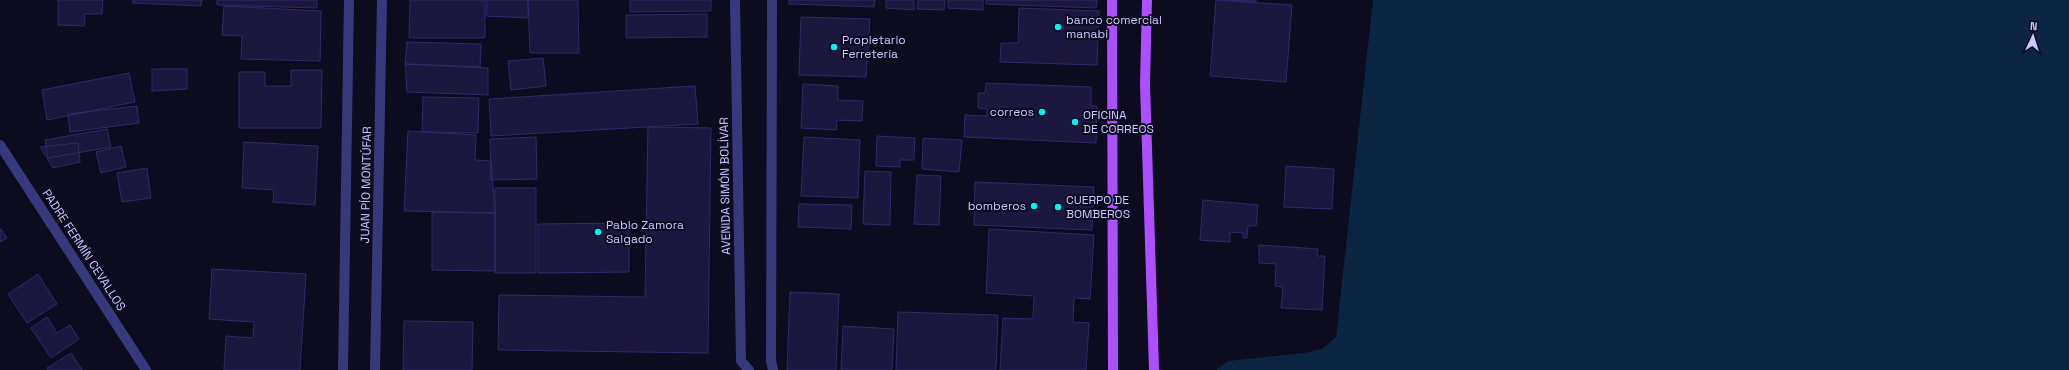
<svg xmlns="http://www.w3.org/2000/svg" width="2069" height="370" viewBox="0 0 2069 370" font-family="'Space Grotesk',sans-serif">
<rect width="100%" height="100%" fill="#0d0b1e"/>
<path fill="#0b2542" d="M1373,0h696v370h-853l12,-9 76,-8 18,-4 14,-12z"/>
<path fill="#1c173f" stroke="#30296b" d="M58,0h45l-1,14h-17l-1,12 -26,-1z
M133,0h69l-1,6 -68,-3z
M217,0h100v8l-100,-3z
M410,0h75v38h-76z
M487,0h41v18l-42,-2z
M528,0h50l1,53h-49z
M630,0h81v11l-81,1z
M789,0h86l-1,7 -85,-3z
M886,0h28v10l-28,-2z
M918,0h27l-1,10 -27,-1z
M948,0h35v10l-35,-2z
M986,0h111l-1,8 -110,-4z
M1216,0l76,5 -6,77 -76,-6z
M1230,0h26v2z
M224,6l97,5 -1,50 -79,-2 1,-23 -20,-1z
M1019,8l80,3 -2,54 -97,-3 1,-19h17z
M707,14v23l-81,1v-23z
M801,17l69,2 -4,58 -67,-2z
M407,42l74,2 -1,23 -75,-3z
M543,58l3,28 -35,4 -3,-29z
M405,64l83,4v27l-81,-3z
M152,69h35v20l-35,2z
M291,70h31l-1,58h-82v-56h26v14h26z
M129,73l6,29 -88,18 -5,-30z
M986,83l105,4v19h6l-1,37 -132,-6 1,-22 22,1v-7l-9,-1v-15h7z
M803,84l35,2v14l25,1 -1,20 -25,-1 -1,10 -35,-2z
M695,86l3,38 -207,12 -2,-37z
M423,97l56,1 -1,35 -56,-1z
M137,106l2,17 -69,9 -2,-18z
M648,127l63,1 -3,225 -210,-3 1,-55 146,2z
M107,129l4,18 -63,11 -3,-18z
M408,131l68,4 -1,25 16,1 4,52 -91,-2z
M877,136l38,2 -1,22h-14v7l-24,-1z
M536,137l1,42 -46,1 -1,-41z
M804,137l56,3 -2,58 -57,-2z
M923,138l39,2 -3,32 -37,-3z
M244,142l74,4 -3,59 -42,-3 1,-12 -32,-2z
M78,143l2,19 -27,6 -13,-21z
M121,146l5,21 -25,6 -5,-21z
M1286,166l48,3 -2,40 -48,-2z
M147,168l4,30 -29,4 -5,-29z
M865,171l26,1 -1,53 -27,-1z
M917,175l24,1 -2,49 -25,-1z
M975,182l119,5 -2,43 -118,-5z
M495,188h41v85h-41z
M1203,200l55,5 -2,21h-8l-1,12h-4v-5l-13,-1v10l-30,-2z
M799,204l53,1 -1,24 -53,-2z
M432,212l63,1v58l-63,-1z
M629,223v49l-91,1v-49z
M0,228l7,10 -7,4z
M989,229l105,6 -4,64 -16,-1 -1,24 16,1 -3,47h-86l3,-52 30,1 1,-23 -48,-3z
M1259,245l59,4 -1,7h8l-3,54 -41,-2 2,-21 -8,-1 1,-22 -17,-1z
M212,269l94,5 -6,96h-76l2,-34 27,2 1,-16 -45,-3z
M38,274l19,30 -30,19 -19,-29z
M790,292l49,2 -3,76h-49z
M898,312l100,3 -2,55h-100z
M47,317l10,16 13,-8 9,14 -28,19 -20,-30z
M404,321l69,1 -1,48h-69z
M843,326l51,3 -2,41h-51z
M71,353l11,17h-34l-1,-2z"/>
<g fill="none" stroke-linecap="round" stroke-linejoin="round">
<path stroke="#363a7d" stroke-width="10" d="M735,0l6,361 8,9
M772,0l-1,360 2,10
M0,145l146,225
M343,370l6,-370
M375,370l7,-370"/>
<path stroke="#ad4fff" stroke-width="10" d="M1112,0l1,370
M1147,0l-2,84 9,286"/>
</g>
<g fill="#00f1f3" stroke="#0d0b1e" stroke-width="1.5">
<circle cx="1058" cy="27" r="4"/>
<circle cx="834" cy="47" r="4"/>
<circle cx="1042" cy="112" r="4"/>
<circle cx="1075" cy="122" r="4"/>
<circle cx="1034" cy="206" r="4"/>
<circle cx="1058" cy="207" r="4"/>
<circle cx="598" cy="232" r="4"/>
</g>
<g text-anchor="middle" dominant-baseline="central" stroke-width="4" stroke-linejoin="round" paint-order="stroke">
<g font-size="12" fill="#c9c8ff" stroke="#0d0b1e" text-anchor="start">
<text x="1066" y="20">banco comercial<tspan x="1066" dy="14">manabi</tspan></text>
<text x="842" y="40">Propietario<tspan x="842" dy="14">Ferretería</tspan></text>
<text x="1034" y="112" text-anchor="end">correos</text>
<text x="1083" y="115">OFICINA<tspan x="1083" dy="14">DE CORREOS</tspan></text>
<text x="1066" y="200">CUERPO DE<tspan x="1066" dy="14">BOMBEROS</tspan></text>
<text x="1026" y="206" text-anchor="end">bomberos</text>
<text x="606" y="225">Pablo Zamora<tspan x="606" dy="14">Salgado</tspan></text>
</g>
<g font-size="12" fill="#c9c8ff" stroke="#0d0b1e">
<text transform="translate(366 185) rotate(-89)">JUAN PÍO MONTÚFAR</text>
<text transform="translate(725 186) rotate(-91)">AVENIDA SIMÓN BOLÍVAR</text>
<text transform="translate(84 250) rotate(57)">PADRE FERMÍN CEVALLOS</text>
</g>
</g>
<g transform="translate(2033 36) rotate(4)" stroke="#0d0b1e" stroke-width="3" paint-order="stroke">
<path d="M0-3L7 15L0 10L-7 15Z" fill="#c9c8ff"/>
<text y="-6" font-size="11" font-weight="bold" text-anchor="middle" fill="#c9c8ff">N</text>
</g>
</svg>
